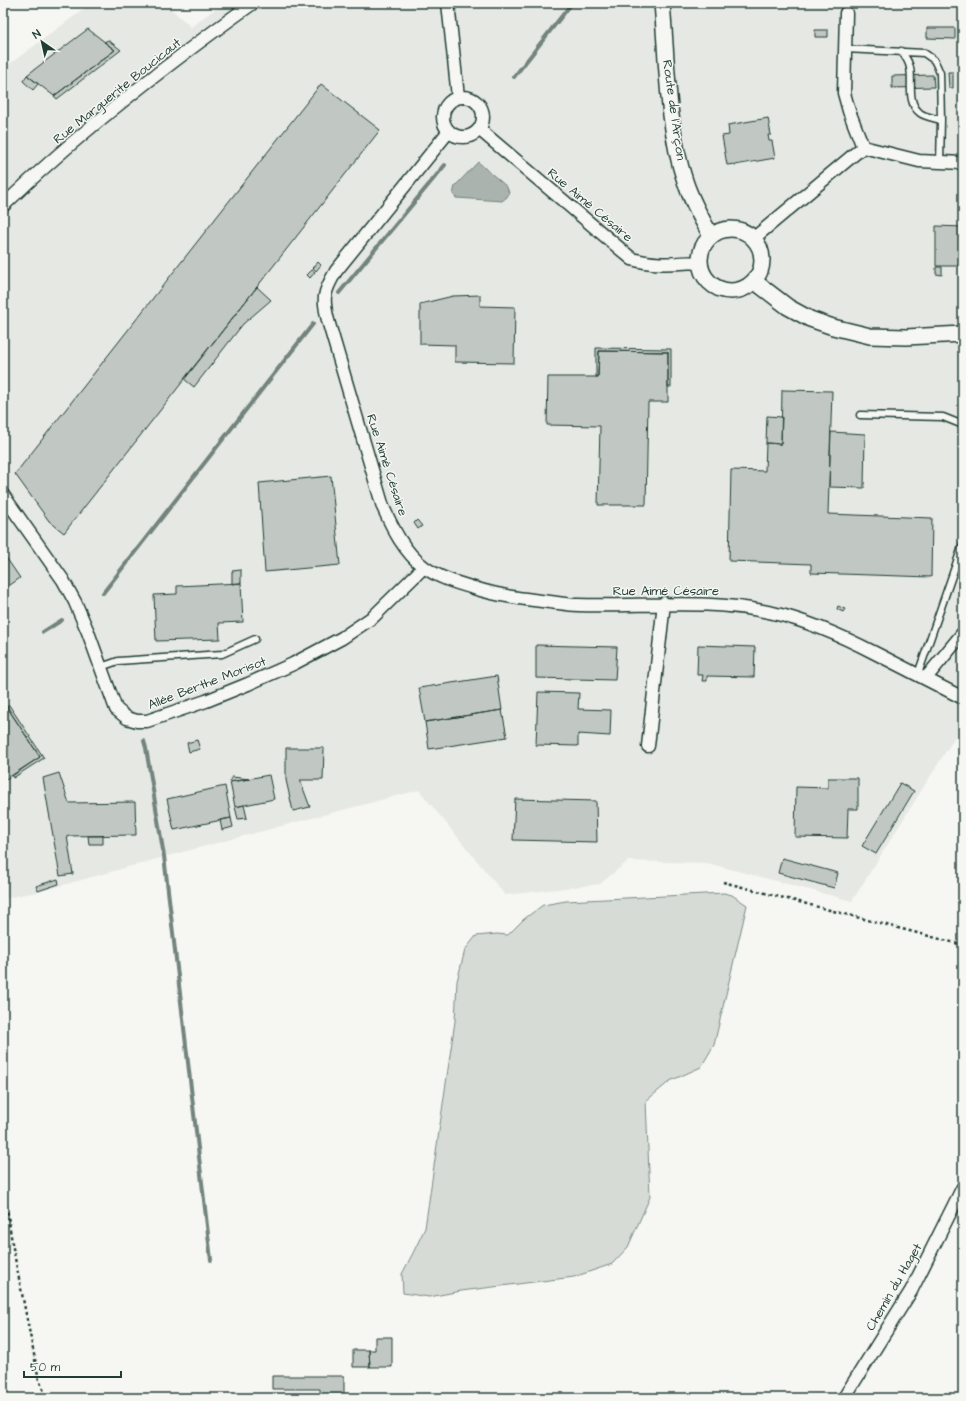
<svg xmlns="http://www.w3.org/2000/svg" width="966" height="1401" viewBox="0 0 966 1401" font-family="'Architects Daughter',sans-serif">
<rect width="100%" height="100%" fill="#f6f6f2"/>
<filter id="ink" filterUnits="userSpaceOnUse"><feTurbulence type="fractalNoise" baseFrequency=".025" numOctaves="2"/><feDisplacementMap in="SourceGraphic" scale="8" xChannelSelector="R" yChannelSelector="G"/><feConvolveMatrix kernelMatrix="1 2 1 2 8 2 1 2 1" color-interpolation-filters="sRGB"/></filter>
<g filter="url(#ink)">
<path fill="#e6e8e4" d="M92,3h72l27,24 32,-24h740v721l-111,177 -145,-38 -79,-2 -28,23 -95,11 -86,-105 -248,65 -133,37 -13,2 -22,5v-830z"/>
<path fill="#d6dbd6" stroke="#7a8c85" d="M724,893l8,2 15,10 -33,140 -13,22 -31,14 -24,20 4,96 -22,50 -16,17 -38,13 -113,14 -32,6 -26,-4 -1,-19 11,-21 12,-25 30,-207 2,-40 8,-31 11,-14 21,-2 11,1 16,-16 19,-14 23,-4z"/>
<path fill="#aab3ae" stroke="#72847d" d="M478,162l29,25 2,6 -2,4 -5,4 -46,-3 -3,-4 2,-8z"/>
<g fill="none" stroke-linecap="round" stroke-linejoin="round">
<path stroke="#72847d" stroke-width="4" d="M514,77l58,-74
M339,293l106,-128
M103,593l210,-269
M43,632l19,-12
M144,741l2,7 18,108 47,404"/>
</g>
<path fill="#c1c8c3" stroke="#1f3d34" d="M728,3h36v3l-36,-1z
M927,28h28v11l-28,-1z
M88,29l27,21 -61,46 -27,-21z
M815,30h13v7h-13z
M108,40l13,10 -64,49 -3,-3 61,-46 -11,-8z
M948,72h5v16h-4z
M27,75l11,9 -5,6 -10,-9z
M933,75l1,12 -42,1v-12z
M321,84l59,46 -316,403 -15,-12 -34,-47z
M768,118l3,17h-3l1,6h3l3,17 -40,7v-1l-8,1 -5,-29 7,-1 -1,-10z
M936,226l27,1v39h-27z
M318,262l3,3 -5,6 -3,-3z
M936,267h6v8l-6,-1z
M312,270l3,2 -5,6 -3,-3z
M257,287l14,13 -28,24 -49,63 -10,-8z
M480,295v11l35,1 -1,56 -59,-1v-17l-35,-1v-40l33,-8z
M596,348l75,1v38h-3v-35l-69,-1 -1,26h-2z
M599,351l69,1v50h-20l-2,103h-48l2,-79 -53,-1 1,-48h50z
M782,390l50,1 -4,123 104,4 -1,59 -120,-4v-9l-82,-3 2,-91 34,1 1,-28 15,1z
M767,416l15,1 -1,27 -15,-1z
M831,432l34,2 -1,54 -35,-1z
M331,476l9,89 -75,7 -6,-89z
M417,520l5,6 -4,3 -4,-6z
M3,553l17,25 -17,12z
M241,570v13l-9,1v-13z
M241,583l2,39 -24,1 1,16 -64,2 -2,-46 23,-1v-8z
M838,606l7,3 -2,3 -6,-3z
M536,645l81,2 -2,33 -79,-2z
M698,645l57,2 -1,30 -47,-1v5h-5l1,-6h-6z
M497,676l5,34 -77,12 -6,-34z
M538,692l41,1 -1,16 33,1 -1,26 -32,-2v12l-42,-1z
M9,705l35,53 -31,20 -1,-2 28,-19 -33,-50z
M7,707l33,50 -37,24v-71z
M502,710l5,27 -78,12 -4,-27z
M197,740l3,9 -11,3 -2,-9z
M286,748h38l-1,32h-23l10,27 -17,4 -7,-31z
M59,773l10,30 66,-1 1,33 -69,1 6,38 -13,2 -17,-98z
M269,775l5,24 -39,8 -5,-25z
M232,777l18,2 -20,3z
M828,778h30v31h-10l-1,29 -52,-1 1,-50 32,1z
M900,783l14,8 -38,63 -14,-8z
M225,786l6,32 -57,12 -7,-31z
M515,799l81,2 1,41 -84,-2z
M244,805l3,13 -9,1 -3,-12z
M231,818l2,9 -11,3 -2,-10z
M88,836h15v8h-14z
M782,858l56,15 -4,15 -56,-15z
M58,879l1,5 -21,7 -2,-5z
M375,1337h17v30h-22l-1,-17h6z
M353,1350h16l1,17h-17z
M272,1376h72v22h-24v-9h-48z"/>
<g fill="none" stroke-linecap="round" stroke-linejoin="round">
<g stroke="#1f3d34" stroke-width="9">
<path id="service" d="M845,49l79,4 10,7 3,6 3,7 1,47 -1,43
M901,51c4,5 8,10 9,17 3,14 -4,34 10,45 5,4 15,5 21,7
M860,415l83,2 20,8
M101,667l17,-6 104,-7 33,-15
M918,674l45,-130"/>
</g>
<g stroke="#1f3d34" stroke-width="15">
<path id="minor" d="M448,3l10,94
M846,13l-2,80 5,18 14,36
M443 117a20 20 0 1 1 40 0a20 20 0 1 1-40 0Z
M479,129l153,130c22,7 45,4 68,3
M449,131l-113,140c-13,22 -14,28 -7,53l54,183c10,22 21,45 41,60 15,11 33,16 50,21 25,8 50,11 76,14 9,1 19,3 28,3 66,2 131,-7 195,8 36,8 69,23 102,40 29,15 59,30 88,45
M3,206c77,-75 163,-141 250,-203
M754,238l109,-91 56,14 44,2
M3,495l60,85 12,22 13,30 28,77 11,9 10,3h10l59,-20 42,-17 45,-20 49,-26 31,-21 51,-50
M926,678l37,-45
M648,746l16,-143
M844,1398l67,-107 52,-104"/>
</g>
<g stroke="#1f3d34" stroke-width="18">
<path id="tertiary" d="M662,3c5,56 5,125 23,178 6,19 16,37 26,55
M700 260a31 31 0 1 1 62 0a31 31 0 1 1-62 0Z
M754,281l34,26 22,12 23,8 37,9 36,1 57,-3"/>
</g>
<path stroke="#1f3d34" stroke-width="2.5" stroke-dasharray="3 3" stroke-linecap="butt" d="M723,882l240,63
M3,1182l9,61 27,137 8,18"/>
<use href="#service" stroke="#f6f6f2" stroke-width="6"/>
<use href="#minor" stroke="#f6f6f2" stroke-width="12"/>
<use href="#tertiary" stroke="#f6f6f2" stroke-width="15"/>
</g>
</g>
<g text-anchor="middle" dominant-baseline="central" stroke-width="3" stroke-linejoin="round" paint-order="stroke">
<g font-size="13" fill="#1f3d34" stroke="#f6f6f2">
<text transform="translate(117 91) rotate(-39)">Rue Marguerite Boucicaut</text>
<text transform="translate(674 110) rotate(82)">Route de l’Arçon</text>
<text transform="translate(590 205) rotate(40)">Rue Aimé Césaire</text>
<text transform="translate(387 465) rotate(72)">Rue Aimé Césaire</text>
<text x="666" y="591">Rue Aimé Césaire</text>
<text transform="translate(207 683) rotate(-21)">Allée Berthe Morisot</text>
<text transform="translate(894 1287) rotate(-60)">Chemin du Haget</text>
</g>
</g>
<rect width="966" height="1401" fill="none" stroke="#f6f6f2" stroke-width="16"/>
<rect x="8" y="8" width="950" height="1385" fill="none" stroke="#1f3d34" stroke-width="1.5" filter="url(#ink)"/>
<g transform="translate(42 42) rotate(326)" stroke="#f6f6f2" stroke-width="3" paint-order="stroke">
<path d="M0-3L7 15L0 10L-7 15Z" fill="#1f3d34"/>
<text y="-6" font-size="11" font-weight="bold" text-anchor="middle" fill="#1f3d34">N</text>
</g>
<path d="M24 1371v6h97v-6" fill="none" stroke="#1f3d34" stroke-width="2"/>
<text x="30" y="1371" font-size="12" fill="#1f3d34" stroke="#f6f6f2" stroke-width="3" paint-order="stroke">50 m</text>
</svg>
